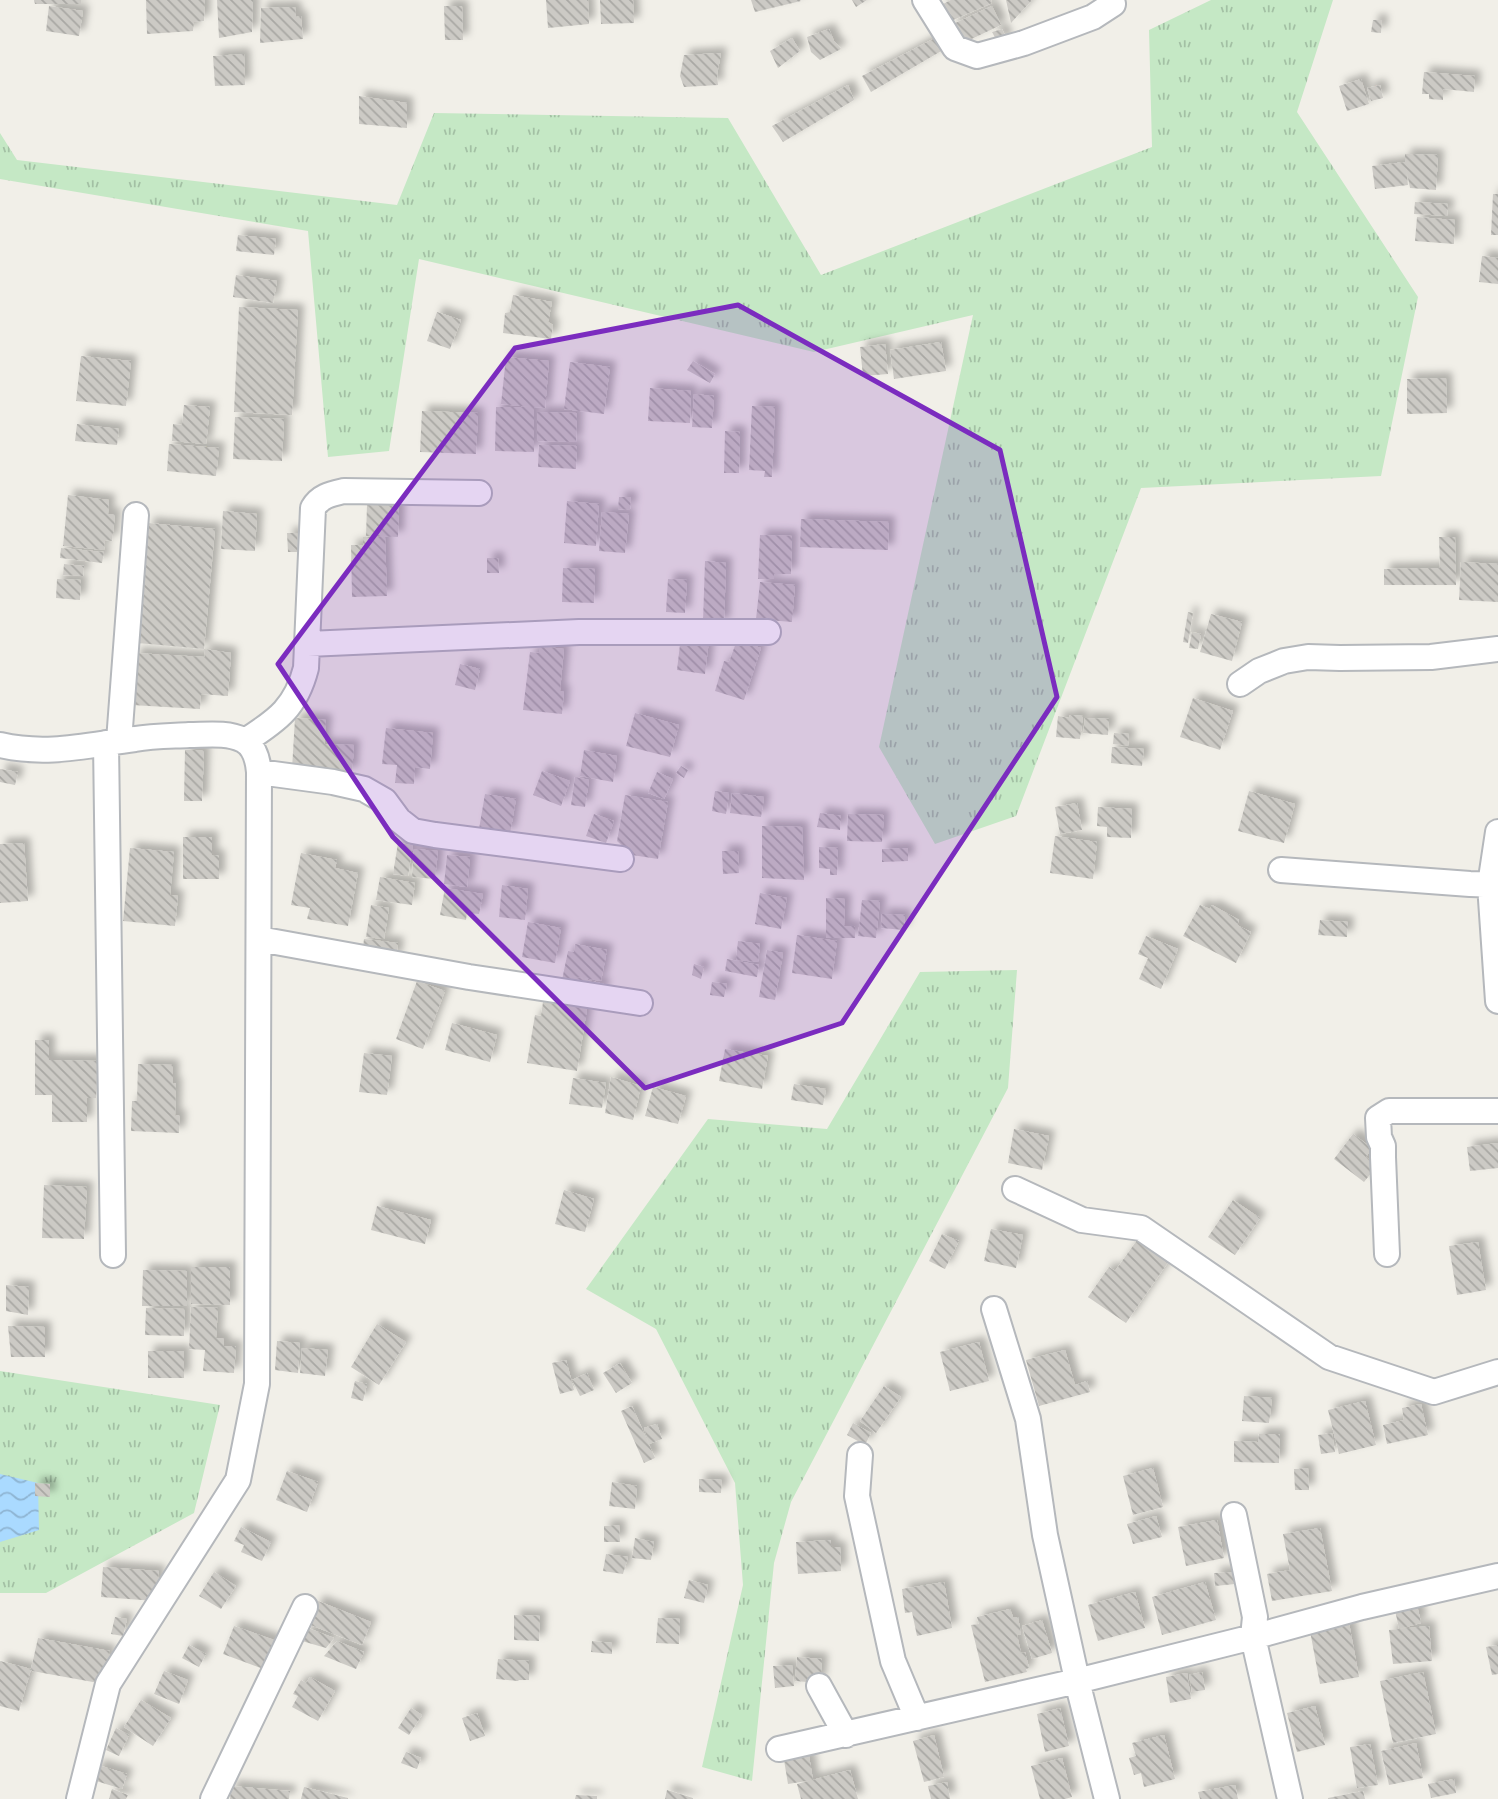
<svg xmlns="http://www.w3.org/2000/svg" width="1498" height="1799" viewBox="0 0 1498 1799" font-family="'Space Grotesk',sans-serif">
<defs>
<pattern id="grass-tufts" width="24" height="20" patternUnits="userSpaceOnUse" patternTransform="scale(1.75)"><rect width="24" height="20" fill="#c5e8c5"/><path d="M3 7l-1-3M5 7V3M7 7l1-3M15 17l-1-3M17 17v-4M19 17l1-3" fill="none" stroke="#a3c0a4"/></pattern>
<pattern id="water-waves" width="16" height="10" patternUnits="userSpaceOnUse" patternTransform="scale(1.75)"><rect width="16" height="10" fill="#aadaff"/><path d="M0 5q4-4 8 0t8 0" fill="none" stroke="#8eb4d2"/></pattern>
<pattern id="building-back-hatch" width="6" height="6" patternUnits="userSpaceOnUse" patternTransform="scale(1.75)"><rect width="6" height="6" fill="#cccac5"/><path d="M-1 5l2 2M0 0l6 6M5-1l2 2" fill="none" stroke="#a9a8a4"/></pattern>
<filter id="shadow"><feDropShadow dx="6" dy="-6" stdDeviation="3.5" flood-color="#0004"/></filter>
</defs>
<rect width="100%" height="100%" fill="#f1efe8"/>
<path fill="url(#grass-tufts)" d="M1211,0h122l-36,112 121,185 -37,179 -240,12 -125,328 -81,28 -56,-97 94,-432 -159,37 -395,-93 -30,192 -61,6 -20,-226 -308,-52v-46l17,27 380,45 37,-92 294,5 93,157 331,-128 -3,-117z
M1017,970l-9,118 -217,414 -17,61 -22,218 -50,-14 41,-182 -8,-102 -79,-154 -70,-40 122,-170 119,10 93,-157z
M0,1371l220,34 -26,108 -148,80h-46z"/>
<path fill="url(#water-waves)" d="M0,1474l38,9 1,47 -39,12z"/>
<path fill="url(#building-back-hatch)" filter="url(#shadow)" d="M34,0h47v4h-46z
M146,0h59l-1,21 -10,1 -1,9 -46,3z
M217,0h36l-1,32 -33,6z
M546,0h42l1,24 -41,4z
M600,0h33l1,23 -33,1z
M751,0h49l1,1 -46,11z
M852,0h15l-11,7z
M951,0h40l1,3 -41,18 -10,-16z
M1006,0h26l-21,23z
M49,6l34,5 -4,25 -33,-5z
M444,6h18l1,34h-18z
M992,6l9,19 -40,19 -10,-19z
M295,7l1,10 5,-1 2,23 -43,4 1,-35z
M1373,20h9l-1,13 -10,-1z
M829,29l5,12 7,8 -21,11 -9,-8 -4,-15z
M1002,29l5,11 -9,3 -6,-11z
M937,37l6,13 -72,42 -9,-16z
M792,38l8,13 -22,17 -8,-17z
M721,53l-4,22 1,10 -34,2 -4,-11 4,-21z
M244,54l1,31 -30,1 -2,-30z
M1424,72l51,4 -1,16 -31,-3v11l-14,-1v-5h-7z
M1361,79l8,25 -22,7 -8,-25z
M848,85l6,15 -71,42 -11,-16z
M1380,85l3,13 -12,3 -4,-13z
M359,96l48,7v25l-48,-4z
M1405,154l33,1 -2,35 -26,-2 -4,-20 2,17 -33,4 -3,-23 33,-4z
M1493,194h5v41h-7z
M1415,202l33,2 -1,12 -33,-2z
M1417,217l38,3 -1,24 -39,-3z
M238,235l38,4 -2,16 -38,-4z
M1482,256l16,2v26l-19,-2z
M236,275l41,6 -4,22 -40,-6z
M513,295l39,7 -4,20 5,3 -2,14 -48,-6 2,-20 5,-1z
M239,307l59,3 -6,105 -58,-3z
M437,312l24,8 -11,29 -23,-8z
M941,342l5,29 -52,8 -4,-29z
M885,344l3,30 -25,2 -3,-29z
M81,356l50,5 -5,45 -50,-5z
M506,357l43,4 -4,47 -11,-1v45l-39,-1 1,-44h34l-29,-3z
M693,361l22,13 -5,9 -23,-13z
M570,362l40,5 -6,47 -40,-5z
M1446,378l1,35 -40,1v-35z
M650,388l41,3 -1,32 -42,-2z
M694,394l20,2 -2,32 -20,-1z
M184,405l26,2 -4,37 -34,-3 1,-17 9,1z
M752,406l23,1 -3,70h-8l1,-6 -16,-1z
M422,411l56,2 -2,41 -56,-2z
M537,412l40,1 -1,29 -39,-1z
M235,417l49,2 -2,42 -49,-2z
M77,424l42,5 -2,16 -42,-4z
M725,431l15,1 -1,41h-15z
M169,444l50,4 -3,28 -49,-5z
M539,445l38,1 -1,23 -38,-2z
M68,495l41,5 -1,14h7l-3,27 -7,-1 -1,10 -41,-4z
M619,497h12l-1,13 -12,-1z
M567,501l32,3 -3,42 -32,-3z
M367,505l32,1 -1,31 -32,-1z
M223,511l34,3 -2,37 -34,-2z
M602,512l27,2 -4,39 -26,-2z
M801,519l88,3 -1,28 -88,-3z
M148,523l67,6 -11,120 -67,-6z
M287,533h10l1,19h-10z
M760,535l32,1 -1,38h-17v5h-16z
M363,537h22l2,59 -35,1 -1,-52h12z
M1439,537h16l1,48h-72v-16l56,-1z
M61,548l43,4 -2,11 -42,-5z
M487,558h11l1,15h-12z
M705,561l21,2 -2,61 -21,-2z
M1461,562l37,2v38l-39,-2z
M64,564l20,2 -1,10 -20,-1z
M563,568l32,1 -1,34 -32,-1z
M57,579l24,1 -1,20 -24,-2z
M668,579l19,1 -2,33 -19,-1z
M760,582l35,3 -3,37 -36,-3z
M1188,612l5,1 -5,30 -5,-1z
M1211,614l31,8 -10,39 -32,-9z
M1192,632l9,2 -3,15 -9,-1z
M681,636l28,4 -4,34 -28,-4z
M737,640l24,8 -17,52 -29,-9 9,-30 5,1z
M539,646l25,3 -4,42h4l-2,23 -39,-4 7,-58 9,1z
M204,649l27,4 -3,43 -27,-2 -1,15 -68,-4 3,-52 70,4z
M460,664l20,5 -5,21 -20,-5z
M1193,698l40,13 -13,39 -40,-13z
M635,713l44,12 -9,32 -44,-11z
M1070,715l13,1 -3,23 -24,-2 2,-21 11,2z
M295,718l31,2 -2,24 30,1 -2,28 -60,-4z
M1085,718l24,1 -1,16 -25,-2z
M386,728l47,5 -3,36 -15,-2 -1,17 -19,-1 2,-18 -15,-1z
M1114,733l15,1 -1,12 -15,-2z
M1112,747l32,2 -2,17 -31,-3z
M185,750h19l-2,51h-18z
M584,750l33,6 -4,26 -33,-6z
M681,766l7,4 -4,8 -8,-5z
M0,769l18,3 -3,13 -15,-3z
M542,771l28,10 -9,25 -28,-11z
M657,772l16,7 -9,20 -16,-6z
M575,777l14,3 -4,27 -14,-2z
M715,791l14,2 -3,21 -14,-3z
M1249,791l46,13 -11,39 -46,-12z
M732,793l32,4 -3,20 -31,-4z
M485,794l31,5 -6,35 -31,-5z
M625,795l43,7 -10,57 -26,-4 -15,-14z
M1077,803l5,27 -22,4 -5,-27z
M1098,807l34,2 -1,29 -24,-1v-10l-10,-1z
M820,813l21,3 -1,14 -23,-3z
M594,814l20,7 -8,22 -20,-7z
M848,814l36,1 -2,27 -35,-1z
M762,826l40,1 2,53 -42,-2z
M1055,836l42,6 -4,37 -43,-6z
M183,837h29v18l7,1v23h-36z
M24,843l4,58 -28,2v-59z
M398,843l15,2 -5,31 -15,-2z
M819,847l19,1 -1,27h-7v-6l-11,-1z
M130,848l44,4 -4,43 8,1 -3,30 -52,-5z
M908,848v13l-26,1v-13z
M414,849l24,2 -3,28 -23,-2z
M722,851h16l1,22 -16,1z
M301,853l36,7 -2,8 23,5 -10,53 -41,-7 3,-11 -19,-3z
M447,855l23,2 -3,30 -23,-3z
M380,877l35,6 -3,22 -36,-5z
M502,885l26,4 -3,31 -26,-3z
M445,888l38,6 -4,20 -12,-1 -1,7 -26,-5z
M760,893l27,5 -6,31 -26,-5z
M826,898l19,1 -1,27h11v12h-29z
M862,900l18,1 -4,37 -18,-2z
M371,905l18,3 -5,31 -18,-2z
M1200,905l10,4 2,-4 27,15 -2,5 14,7 -15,31 -53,-27z
M882,914l23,1 -1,15 -23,-2z
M1320,920l28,2 -1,15 -29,-2z
M528,922l33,6 -6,35 -33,-6z
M797,935l40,6 -5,38 -40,-6z
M1146,936l32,13 -17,40 -22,-10 9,-21 -10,-4z
M364,939l34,4 -2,16 -34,-4z
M738,941l22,3 -2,18 -22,-2z
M575,944l32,6 -6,31 -29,-5 32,8 -2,11 -41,-10 7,-34 6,1z
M767,950l16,3 -8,47 -16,-3z
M727,959l32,6 -2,12 -32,-6z
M694,964l10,3 -3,12 -9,-4z
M417,981l28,10 -22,58 -27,-10z
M712,982l15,2 -3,13 -14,-2z
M543,1002l44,7 -10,62 -50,-8 8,-48 6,1z
M452,1023l45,12 -7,27 -45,-12z
M35,1040h14v20l48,1 -1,37h-9v24h-35v-27h-17z
M725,1049l43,7 -6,33 -43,-8z
M364,1053l28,3 -5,39 -28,-3z
M138,1064l35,1v19l3,-1 -1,33 5,-1 -1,18 -48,-2 1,-30h5z
M611,1077l30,9 -8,34 -28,-7z
M573,1078l33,5 -4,25 -33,-4z
M794,1084l32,5 -3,16 -32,-5z
M653,1087l33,9 -8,28 -33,-8z
M1014,1129l35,7 -7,34 -34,-7z
M1353,1134l19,14 -6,9 11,9 -13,16 -30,-23z
M1498,1143v25l-28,3 -3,-24z
M44,1185l43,2 -3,52 -42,-1z
M564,1190l30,9 -9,33 -30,-8z
M1233,1200l27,18 -25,37 -27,-18z
M377,1206l54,14 -6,24 -54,-14z
M991,1229l32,6 -7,33 -32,-7z
M942,1234l17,7 -14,28 -16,-8z
M1140,1236l31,22 -45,65 -38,-26 21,-30 6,4z
M1478,1242l8,48 -29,5 -8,-49z
M191,1267h39v38l-39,-1z
M143,1270l44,1v35h-45z
M6,1285l23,2 -1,28 -22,-4z
M191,1307l27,1 -2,30h8v8h12l-2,27 -31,-2 2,-21 -16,-1z
M146,1308l39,1 -1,27 -39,-1z
M377,1324l29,18 -27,43 -28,-18z
M8,1326l37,1v30h-34z
M277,1341l23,2 -2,30 -23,-3z
M979,1342l10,39 -39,10 -10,-39z
M302,1348l26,2 -3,26 -25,-3z
M1065,1350l10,35 12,-4 3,11 -51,14 -13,-46z
M148,1351h36v27h-36z
M566,1360l8,30 -14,4 -8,-31z
M620,1363l12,20 -16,10 -13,-20z
M587,1373l7,17 -14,6 -8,-16z
M355,1381l12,3 -4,17 -12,-3z
M884,1386l17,11 -25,36 -16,-12z
M1244,1396l28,2 -3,25 -27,-2z
M1365,1401l11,44 -37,9 -11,-44z
M1421,1404l7,31 -41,9 -4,-19 21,-5 -2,-12z
M632,1406l23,52 -11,5 -23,-52z
M853,1423l18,10 -6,12 -18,-10z
M657,1424l5,15 -13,5 -5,-16z
M1332,1433l3,19 -14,2 -3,-19z
M1259,1434h21l-1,29 -45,-1v-21l24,1z
M1153,1468l10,39 -30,8 -10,-39z
M1308,1468l1,22h-14l-1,-21z
M287,1471l31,11 -11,30 -31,-12z
M699,1479l23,1 -1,13 -22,-1z
M612,1482l25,4 -2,23 -26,-3z
M35,1483l15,1v13l-15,-1z
M1156,1516l6,21 -29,7 -6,-20z
M1217,1520l7,38 -38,8 -8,-39z
M619,1525l1,17h-16v-16z
M241,1527l30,15 -9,19 -21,-9 3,-7 -10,-4z
M1320,1528l12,63 -60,10 -5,-27 23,-4 -7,-36z
M635,1538l19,4 -3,18 -19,-2z
M831,1540v7h9l1,24 -43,3 -2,-32z
M606,1554l22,3 -5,17 -20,-3z
M103,1567l56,4 -3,30 -55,-4z
M214,1572l22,14 -15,23 -22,-13z
M1233,1572l2,12 -20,2 -1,-13z
M689,1580l19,5 -4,18 -20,-5z
M944,1582l8,46 -35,8 -5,-24 -7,1 -3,-24z
M1205,1582l11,38 -54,15 -10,-38z
M1135,1592l10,36 -47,13 -10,-36z
M318,1601l53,21 -9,23 -54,-21z
M1417,1605l4,18 -22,6 -4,-19z
M1010,1609l3,8h5l3,17 -4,1 4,18 4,-1 4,16 -3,1 1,3 -42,10 -14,-57 8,-1 -2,-7z
M514,1615l26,1 -1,25 -25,-1z
M115,1617l12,2 -4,17 -12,-2z
M658,1618l22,1 -1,25 -23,-1z
M1042,1620l10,33 -20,6 -10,-33z
M1349,1623l10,54 -39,7 -10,-53z
M234,1626l43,15 -11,29 -43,-16z
M1429,1626l3,35 -39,3 -4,-34z
M308,1628l26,10 -8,10 -24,-7z
M38,1638l72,13 -6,33 -72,-13 -1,-2z
M337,1641l27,11 -8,17 -32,-13z
M592,1641l20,2v11l-21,-2z
M189,1645l17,9 -7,13 -17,-9z
M1498,1645v29l-6,1 -6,-28z
M797,1657l25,2 -2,24 -25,-2z
M498,1659l31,2v19h-10l-1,1 -22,-2z
M0,1661l31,8 -12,42 -19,-5z
M792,1665l2,21 -19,2 -2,-22z
M164,1671l24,9 -9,24 -25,-10z
M1202,1672l3,18 -13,2 -3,-17z
M1423,1672l13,62 -43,9 -13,-62z
M1187,1673l4,26 -21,4 -4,-26z
M310,1677l25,14 -17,30 -26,-14 6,-11 -5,-2 8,-14 5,3z
M141,1700l30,18 -18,28 -29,-19z
M1315,1706l10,39 -28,7 -10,-39z
M411,1708l11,7 -13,20 -11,-7z
M1060,1708l9,38 -24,6 -8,-38z
M477,1713l8,23 -15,5 -8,-23z
M116,1728l13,7 -10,21 -13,-6z
M934,1735l10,42 -20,5 -11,-41z
M1164,1735l11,44 -31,8 -3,-14 -7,2 -5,-17 7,-2 -4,-13z
M1416,1743l7,35 -34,7 -8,-34z
M1370,1744l8,41 -21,3 -7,-41z
M406,1752l15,6 -4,11 -16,-6z
M809,1756l4,24 -25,4 -4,-24z
M1062,1758l10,39 -7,2h-25l-9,-33z
M98,1765l29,9 -5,15 -29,-9z
M850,1770l8,29h-57l-4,-15z
M1454,1779l2,14 -25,5 -3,-14z
M947,1782l3,17h-19l-3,-13z
M1235,1785l3,14h-38l-2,-7z
M231,1786l59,5 -1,8h-59z
M304,1787l44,11v1h-47z
M112,1789l16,6 -2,4h-17z
M667,1790l26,8v1h-28z
M1363,1791l2,8h-37v-1z
M576,1795l21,1v3h-22z"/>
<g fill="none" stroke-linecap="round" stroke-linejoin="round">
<g stroke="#b5b8bc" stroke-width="28">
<path id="minor" d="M925,0l30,48 22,8 47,-13 69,-26 20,-13
M308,644l271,-12h189
M1240,684l19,-13 25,-10 24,-4 32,1 91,-1 67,-8
M119,741l17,-226
M245,741c33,-21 51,-34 61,-73l7,-160c7,-12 18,-14 31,-17l135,2
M106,743l7,512
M0,745c48,11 87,0 135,-6 17,-3 36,-3 54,-4 17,0 38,-3 54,5 11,6 15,20 16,32l-2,612 -19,96 -130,204 -29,115
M259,772l74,10 31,7 21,12 14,19 14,11 22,4 186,24
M1498,832l-8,53 8,116
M1281,870l189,14 28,1
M259,939l210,38 171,26
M1015,1189l67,31 59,8 188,129 105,35 64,-20
M1387,1254l-4,-97v-11l-4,-9 -1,-19 11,-7h109
M994,1309l34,110 17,116 34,154 28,110
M860,1455l-3,41 36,165 24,57
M1234,1515l21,102 -2,20 109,-30 136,-31
M819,1686l27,49
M779,1749l298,-68 176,-44 37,162
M213,1799l92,-192"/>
</g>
<use href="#minor" stroke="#fff" stroke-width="24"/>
</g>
<path fill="#7b2cbf" fill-opacity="0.2" stroke="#7b2cbf" stroke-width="5" stroke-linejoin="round" d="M738,305l262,145 57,247 -215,326 -197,65 -252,-251 -115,-173 237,-316z"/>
</svg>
